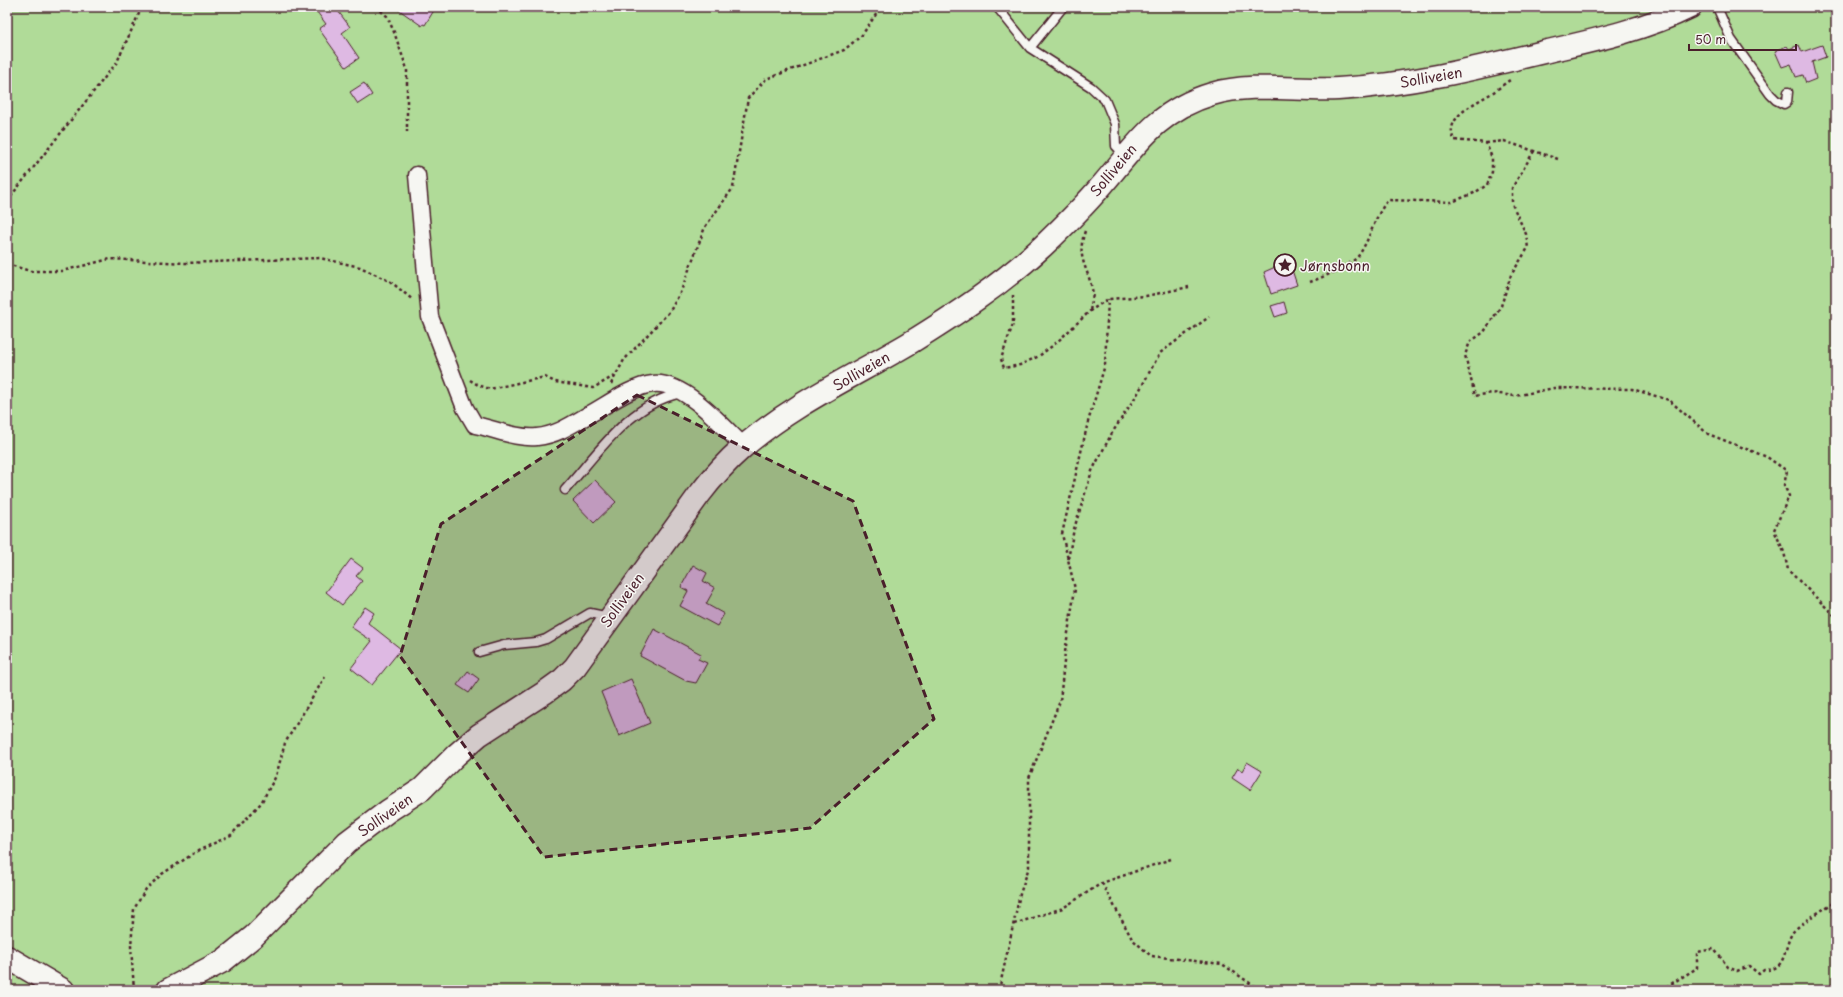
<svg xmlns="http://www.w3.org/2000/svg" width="1843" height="997" viewBox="0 0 1843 997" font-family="'Playpen Sans',sans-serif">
<rect width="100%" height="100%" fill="#f1eaef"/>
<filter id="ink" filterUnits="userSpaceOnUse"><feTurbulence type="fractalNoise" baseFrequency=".025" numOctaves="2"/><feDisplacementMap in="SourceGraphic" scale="8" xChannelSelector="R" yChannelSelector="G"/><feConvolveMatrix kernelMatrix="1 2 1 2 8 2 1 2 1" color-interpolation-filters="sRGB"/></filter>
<g filter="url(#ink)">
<path fill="#b0db98" stroke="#7d7d62" d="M7,7h1829v983h-1829z"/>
<path fill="#deb9e3" stroke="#4a1f2b" d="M323,7h12l15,20 -8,6 17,25 -13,9 -27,-38 7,-5 -9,-12z
M395,7h41l-11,18 -2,-1 -1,2z
M1799,45l3,7 20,-7 4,12 -14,5 4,17 -10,4 -3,-8 -7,2 -5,-13 -9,3 -7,-16 12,-5 2,3z
M364,83l8,12 -14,9 -8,-12z
M1289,261l8,24 -26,9 -7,-22z
M1284,302l3,11 -12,4 -4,-11z
M595,480l21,22 -22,21 -21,-22z
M351,559l12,9 -7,8 6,5 -20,24 -16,-13z
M693,565l14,8 -4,8 12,7 -9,16 18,10 -7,12 -37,-20 8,-15 -7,-4z
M365,607l9,6 -6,10 33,26 -29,36 -21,-17 21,-27 -21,-14z
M654,629l47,25 -3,5 9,4 -11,20 -10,-2 -46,-25z
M468,671l11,8 -10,14 -12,-8z
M631,679l19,44 -31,13 -18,-44z
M1247,762l15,9 -12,19 -18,-12 6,-10 4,3z"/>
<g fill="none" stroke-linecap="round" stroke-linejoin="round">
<g stroke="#4a1f2b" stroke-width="11">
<path id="lane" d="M997,7l33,41 61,39 14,13 10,24 1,22 9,9
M1717,7l14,32 39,55 6,6 8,4 3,-2 1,-10
M1030,48l33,-41
M565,490c33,-37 64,-86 116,-97
M479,652l25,-7 32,-3 10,-3 44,-26 19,4"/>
</g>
<g stroke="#4a1f2b" stroke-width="19">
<path id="street" d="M417,175l13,142 35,91 10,17c20,4 42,14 62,12 20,-2 36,-13 53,-23 18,-10 43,-28 63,-30 30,-4 71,43 91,63"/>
</g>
<g stroke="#4a1f2b" stroke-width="25">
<path id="secondary" d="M7,957l56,33
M168,990l55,-29 31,-25 93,-94 41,-31 34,-22 34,-34 23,-20 65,-42 18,-13 13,-13 124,-172c13,-17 27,-33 43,-47 49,-43 110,-71 166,-104 47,-29 94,-60 135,-98 20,-19 42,-41 60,-62 34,-40 55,-74 109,-90 41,-12 84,-3 126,-5 71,-4 140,-21 210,-38 48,-11 98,-22 142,-44"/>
</g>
<path stroke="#4a1f2b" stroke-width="2.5" stroke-dasharray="3 3" stroke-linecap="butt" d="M376,7l11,9 7,16 13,37v63
M1486,143l18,-2 54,18
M1534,151l-22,37v16l14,30 2,14 -17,27 -10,31 -17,26 -14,10 -5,13 10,41 17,-3 23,3 39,-8 78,1 37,11 39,34 59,23 20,14 -3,14 5,11 -15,34 10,22 4,18 48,47
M7,201l110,-139 25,-55
M1085,231c-9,27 2,34 7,58 2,6 -1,15 -2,22
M7,264l23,7h32l48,-12 75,4 135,-5 40,9 31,15 22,18
M1310,282c13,-5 41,-16 49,-27 12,-18 15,-38 29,-55l64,2 22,-9 13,-8 5,-13v-14l-6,-15 -32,-3c-11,-23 22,-37 38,-47 6,-4 12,-9 18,-13
M1013,295v29l-12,35 3,9 16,-3 19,-9 17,-13 34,-32 18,-12 38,-3 43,-9
M470,380l8,5 12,4 55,-12 10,5 38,6 21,-12
M611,384l13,-24 46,-49 11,-20 24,-64 28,-39 15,-90 18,-19 78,-29 18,-15 19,-28
M1068,559l6,-30 18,-58 20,-38 26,-40 22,-40 49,-36
M1102,883l30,56 19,17 71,8 38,26
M1014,924l49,-16 39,-25 69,-24
M134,990l-3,-44 3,-37 12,-20 16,-15 34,-22 35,-17 30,-32 15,-27 9,-33 40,-66
M999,990l21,-96 9,-27v-89l31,-77 5,-49 10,-63 -13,-55 26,-112 17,-57 3,-66
M1661,990l36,-22v-16l17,-3 14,18 9,4 12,-5 10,8 5,-4c24,1 19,-24 29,-38 6,-8 34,-25 43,-31l-3,-16 3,-9"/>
<use href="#lane" stroke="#f6f6f2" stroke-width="8"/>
<use href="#street" stroke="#f6f6f2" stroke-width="16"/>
<use href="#secondary" stroke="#f6f6f2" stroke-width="22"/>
</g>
</g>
<path fill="#4a1f2b" fill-opacity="0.2" stroke="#4a1f2b" stroke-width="3" stroke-dasharray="8 5" stroke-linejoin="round" d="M637,395l216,106 81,218 -124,109 -266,29 -144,-201 41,-132z"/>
<defs>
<g id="sight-ring" transform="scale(1.15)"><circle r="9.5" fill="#f6f6f2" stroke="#4a1f2b" stroke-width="1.5"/><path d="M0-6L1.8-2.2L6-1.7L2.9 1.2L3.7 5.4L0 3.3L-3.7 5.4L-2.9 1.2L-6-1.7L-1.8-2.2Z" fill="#4a1f2b"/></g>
</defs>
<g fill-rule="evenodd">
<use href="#sight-ring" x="1285" y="265"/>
</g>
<g text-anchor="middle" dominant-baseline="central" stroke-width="3" stroke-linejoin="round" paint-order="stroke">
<g font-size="14" fill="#4a1f2b" stroke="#f6f6f2">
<text transform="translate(1431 77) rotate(-10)">Solliveien</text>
<text transform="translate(1113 170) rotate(-50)">Solliveien</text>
<text transform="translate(861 371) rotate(-30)">Solliveien</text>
<text transform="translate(622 600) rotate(-54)">Solliveien</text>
<text transform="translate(385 815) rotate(-35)">Solliveien</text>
</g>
<g font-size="14" fill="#4a1f2b" stroke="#f6f6f2" text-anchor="start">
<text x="1300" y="265">Jørnsbonn</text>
</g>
</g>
<rect width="1843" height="997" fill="none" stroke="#f6f6f2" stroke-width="24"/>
<rect x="12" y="12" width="1819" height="973" fill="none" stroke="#4a1f2b" stroke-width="1.5" filter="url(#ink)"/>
<path d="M1689 44v6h107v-6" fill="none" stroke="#4a1f2b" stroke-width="2"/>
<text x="1695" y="44" font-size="12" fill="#4a1f2b" stroke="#f6f6f2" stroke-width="3" paint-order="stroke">50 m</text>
</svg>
